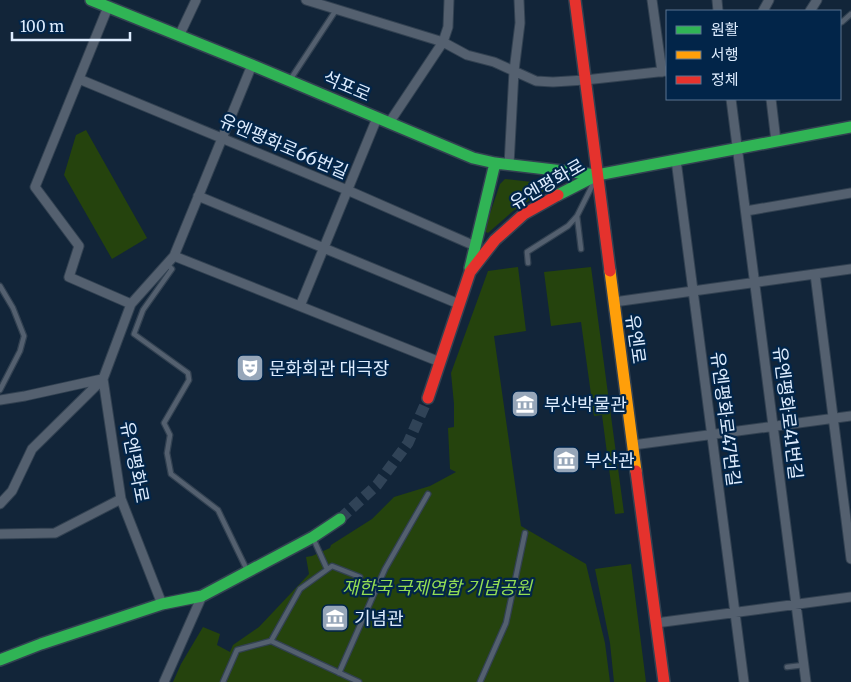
<svg xmlns="http://www.w3.org/2000/svg" width="851" height="682" viewBox="0 0 851 682" font-family="Merriweather,'Noto Sans KR',serif">
<rect width="100%" height="100%" fill="#122539"/>
<path fill="#25430d" d="M86,130l61,108 -35,21 -48,-84 12,-40z
M505,179l36,4 3,8 -31,20 -25,22 -4,-2 16,-47z
M518,267l8,64 -32,5 27,190 65,38 19,79 5,39h-437l8,-18 22,-37 17,7 -3,11 13,7 3,-7 26,-18 50,-53 -3,-17 6,-1 18,-8 1,-3 41,-26 22,-22 36,-11 26,-14 -6,-3 -2,-41 6,-1v-23l-3,-31 37,-102z
M591,267l33,246 -9,1 -13,-99 -8,1 -13,-94 -30,4 -7,-54z
M631,564l15,118h-32l-4,-39 -15,-74z"/>
<g fill="none" stroke-linecap="round" stroke-linejoin="round">
<path stroke="#304357" stroke-width="11" stroke-dasharray="11 5.5" stroke-linecap="butt" d="M340,519l37,-34 31,-42 20,-45"/>
<g stroke="#324151" stroke-width="7">
<path id="lane" d="M842,22l9,-8
M290,80l46,-70
M577,216l4,33
M528,263l-1,-11 41,-26 9,-10 18,-36
M167,264l5,5 -29,41 -9,24 54,39 1,7 -25,43 6,12 -3,18 4,21 47,36 29,60
M0,286l13,22 11,28 -4,15 -20,39
M313,538l14,31
M787,667l17,-2
M339,673l46,-104 43,-75
M223,682l14,-32 34,-9
M359,682l-88,-41 29,-52 32,-23 28,11
M480,682l26,-59 19,-90"/>
</g>
<g stroke="#324151" stroke-width="11">
<path id="street" d="M306,0l137,42 24,13 27,7 42,19 17,1 32,-2 82,-9
M652,0l10,72
M717,0l1,11
M108,7l-73,180 44,59 -10,31 62,27
M763,11l6,-11
M810,11l7,-11
M179,36l17,-36
M79,79l268,111 128,56
M731,99l75,583
M771,99l5,42
M389,123l54,-81 5,-15 1,-27
M676,160l68,522
M509,165l5,-94 6,-48 -1,-23
M198,196l261,108
M746,211l105,-18
M174,256l266,106
M815,274l36,285
M614,302l237,-33
M300,306l77,-188
M103,379l18,120 41,105
M0,400l25,-4 77,-17
M633,445l218,-29
M0,504l12,-13 20,-42 71,-70 28,-75 43,-48 78,-191
M0,534l55,-1 66,-34
M656,623l195,-26
M164,682l38,-86"/>
</g>
<g stroke="#324151" stroke-width="14">
<path id="fast" d="M91,0l161,65 221,93 22,5 102,12
M558,195l39,-20 254,-48
M470,268l25,-105
M0,660l41,-16 121,-40 40,-8 111,-59 27,-18"/>
</g>
<g stroke="#324151" stroke-width="14">
<path id="slow" d="M610,271l26,200"/>
</g>
<g stroke="#324151" stroke-width="14">
<path id="jam" d="M575,0l35,271
M428,398l42,-126 25,-32 29,-26 34,-19
M636,471l28,211"/>
</g>
<use href="#lane" stroke="#54606f" stroke-width="4.5"/>
<use href="#street" stroke="#54606f" stroke-width="9"/>
<use href="#fast" stroke="#30b455" stroke-width="11"/>
<use href="#slow" stroke="#ff9f0a" stroke-width="11"/>
<use href="#jam" stroke="#e5322d" stroke-width="11"/>
</g>
<defs>
<g id="theatre-square" transform="scale(1.4375)"><rect x="-9" y="-9" width="18" height="18" rx="4" fill="#96a6b9" stroke="#022549"/><path d="M-5-5.5Q0-4 5-5.5V0Q5 5 0 6Q-5 5-5 0ZM-3.3-2.5H-1v1.5H-3.3ZM1-2.5H3.3v1.5H1ZM-2.8 1Q0 5.5 2.8 1Z" fill="#fff"/></g>
<g id="museum-square" transform="scale(1.4375)"><rect x="-9" y="-9" width="18" height="18" rx="4" fill="#96a6b9" stroke="#022549"/><path d="M0-6L6-3V-2H-6V-3ZM-5-1h2V3h-2ZM-1-1h2V3h-2ZM3-1h2V3H3ZM-6 4H6V6H-6Z" fill="#fff"/></g>
</defs>
<g fill-rule="evenodd">
<use href="#theatre-square" x="250" y="368"/>
<use href="#museum-square" x="525" y="404"/>
<use href="#museum-square" x="566" y="460"/>
<use href="#museum-square" x="335" y="618"/>
</g>
<g text-anchor="middle" dominant-baseline="central" stroke-width="4.5" stroke-linejoin="round" paint-order="stroke">
<g font-size="18" fill="#ddecfe" stroke="#022549">
<text transform="translate(347 86) rotate(23)">석포로</text>
<text transform="translate(284 146) rotate(23)">유엔평화로66번길</text>
<text transform="translate(547 184) rotate(-30)">유엔평화로</text>
<text transform="translate(636 339) rotate(82)">유엔로</text>
<text transform="translate(788 413) rotate(83)">유엔평화로41번길</text>
<text transform="translate(726 419) rotate(83)">유엔평화로47번길</text>
<text transform="translate(135 462) rotate(79)">유엔평화로</text>
</g>
<g font-size="18" fill="#ddecfe" stroke="#022549" text-anchor="start">
<text x="269" y="368">문화회관 대극장</text>
<text x="544" y="404">부산박물관</text>
<text x="585" y="460">부산관</text>
<text x="354" y="618">기념관</text>
</g>
<g font-size="18" font-style="italic" fill="#93dd53" stroke="#022549">
<text x="437" y="587">재한국 국제연합 기념공원</text>
</g>
</g>
<rect x="666" y="10" width="175" height="90" fill="#022549" stroke="#5a7591"/>
<rect x="676" y="26" width="25" height="8" fill="#30b455" stroke="#5a7591"/>
<text x="711" y="35" font-size="15" fill="#ddecfe">원활</text>
<rect x="676" y="51" width="25" height="8" fill="#ff9f0a" stroke="#5a7591"/>
<text x="711" y="60" font-size="15" fill="#ddecfe">서행</text>
<rect x="676" y="76" width="25" height="8" fill="#e5322d" stroke="#5a7591"/>
<text x="711" y="85" font-size="15" fill="#ddecfe">정체</text>
<path d="M12 32v8h118v-8" fill="none" stroke="#ddecfe" stroke-width="2.5"/>
<text x="20" y="32" font-size="15" fill="#ddecfe" stroke="#022549" stroke-width="4" paint-order="stroke">100 m</text>
</svg>
